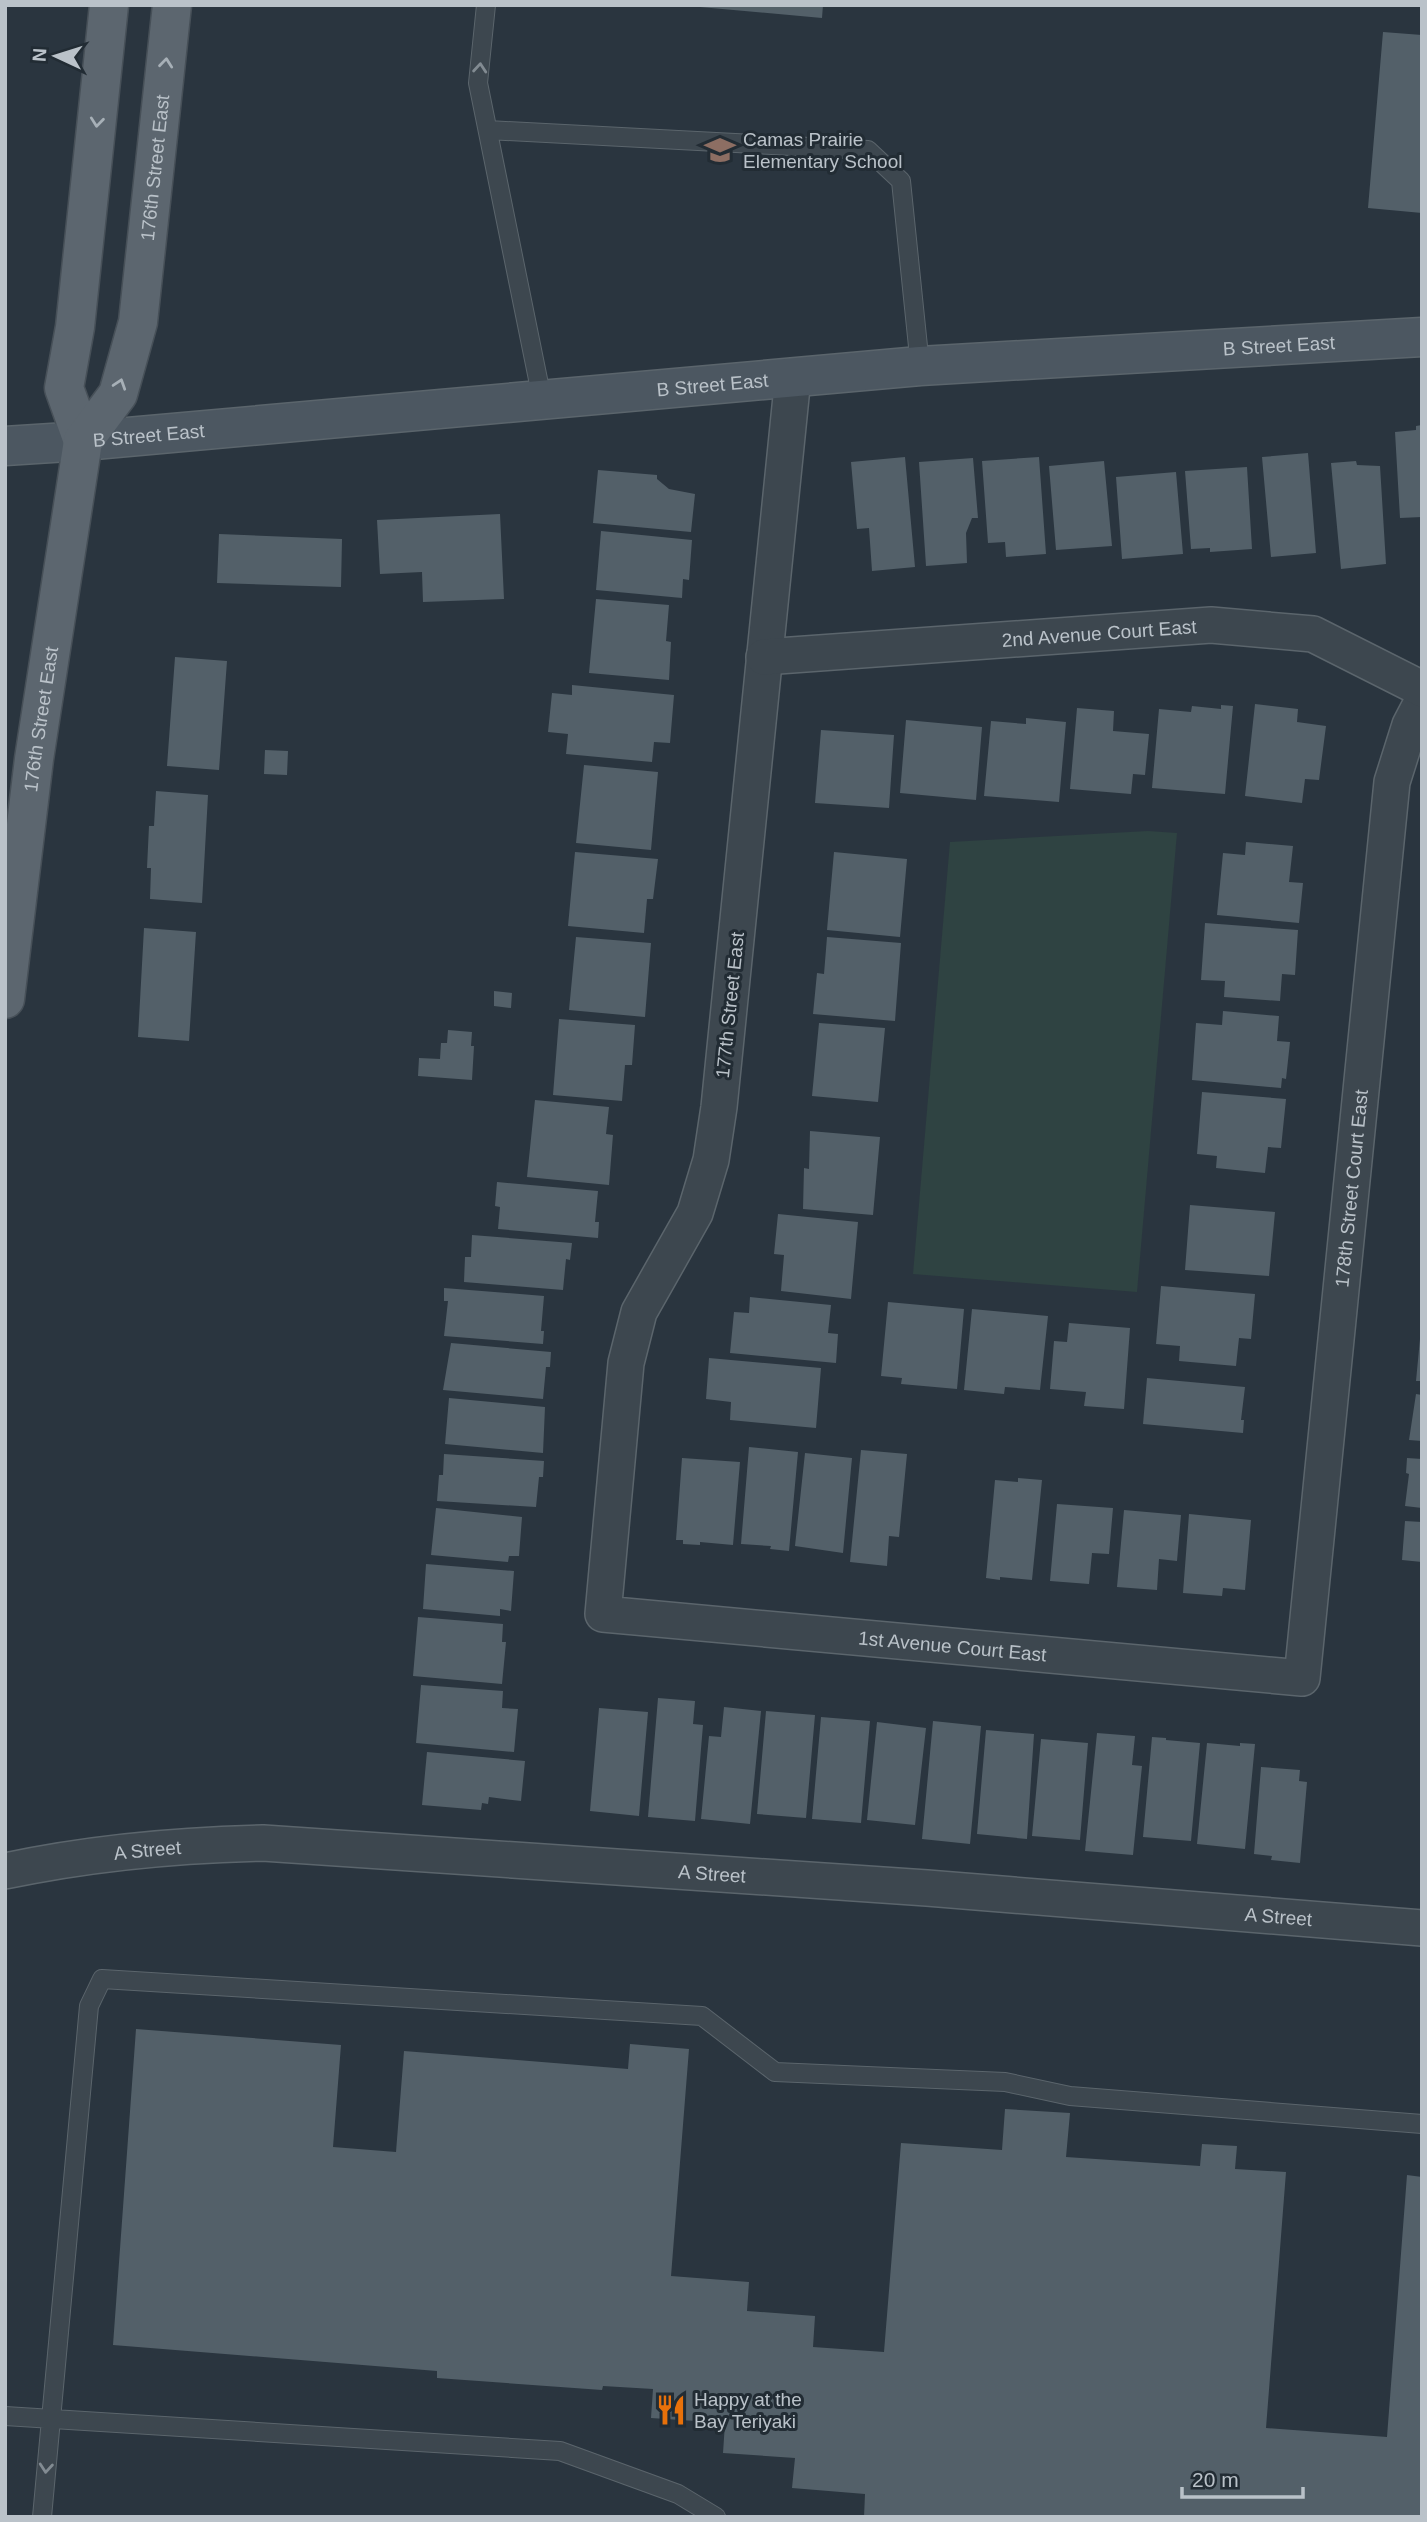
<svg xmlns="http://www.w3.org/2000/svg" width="1427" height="2522" viewBox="0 0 1427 2522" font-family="Helvetica,sans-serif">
<rect width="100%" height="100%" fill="#2a353f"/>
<path fill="#2f4342" d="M1148,831l29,2 -40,459 -224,-18 37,-432z"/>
<path fill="#536069" d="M700,5h123l-1,13 -122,-11z
M1383,32l39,3v178l-54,-5z
M1422,425v92l-22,1 -5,-86 21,-2v-4z
M1308,453l8,100 -45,4 -9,-100z
M905,457l10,110 -43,4 -3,-43 -12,1 -6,-67z
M1039,457l7,97 -40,3 -1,-15 -17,1 -6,-82z
M973,458l5,60h-6l-6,15 1,30 -41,3 -7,-104z
M1104,461l8,85 -56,4 -7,-84z
M1356,461l1,4 23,1 6,98 -45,5 -10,-106z
M1247,467l5,82 -42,3v-4l-19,1 -6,-78z
M598,470l59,5v4l12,10 26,5 -4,38 -98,-9z
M1176,472l7,82 -61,5 -6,-82z
M500,514l4,85 -81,3 -1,-30 -42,2 -3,-54z
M601,531l91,9 -3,40 -6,-1 -1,19 -86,-8z
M219,534l123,5 -1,48 -124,-4z
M596,599l73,6 -3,36 5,1 -2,38 -80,-7z
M175,657l52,4 -8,109 -52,-4z
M572,685l102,10 -4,48 -16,-1 -2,20 -86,-8 2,-20 -20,-2 4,-39 20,2z
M1255,704l43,5 -1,13 29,4 -7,54 -14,-1 -3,24 -57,-7z
M1221,705l12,1 -8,88 -73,-6 7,-79 32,3 1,-6 29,3z
M1077,708l37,3 -1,20 36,3 -4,41 -12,-1 -2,20 -61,-5z
M1026,718l40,4 -7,80 -75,-6 7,-75 35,3z
M906,720l76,7 -6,73 -76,-7z
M821,730l73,5 -5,73 -74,-5z
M265,750l23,1 -1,24 -23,-1z
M584,765l74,7 -7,78 -75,-7z
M156,791l52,4 -6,108 -52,-4 1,-31h-4l2,-42h5z
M1246,842l47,4 -4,36 14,1 -4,40 -82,-8 6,-62 22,2z
M575,852l83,7 -5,40h-6l-3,34 -76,-7z
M834,852l73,7 -7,78 -73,-7z
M1205,923l93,7 -3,45 -13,-1 -2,27 -56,-4 1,-16 -24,-1z
M144,928l52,4 -7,109 -51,-4z
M576,937l75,6 -6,74 -76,-7z
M827,937l74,6 -6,78 -82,-7 4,-41 7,1z
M494,991l18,2 -1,15 -17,-2z
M1223,1011l56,5 -2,25 13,1 -4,37 -4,-1 -1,10 -89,-8 4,-57 26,2z
M559,1019l76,6 -3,40h-7l-3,36 -69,-6z
M819,1023l66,5 -7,74 -66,-6z
M448,1030l24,2 -1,14h3l-2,34 -54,-4 1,-18 21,1 1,-16h6z
M1202,1092l84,7 -5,49 -13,-1 -3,26 -49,-5 1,-12 -20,-2z
M535,1100l74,7 -3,27 7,1 -4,50 -82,-8z
M810,1131l70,6 -7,78 -70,-6 1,-41 5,1z
M497,1182l101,9 -3,31h4l-1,16 -100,-9 2,-22 -5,-1z
M1190,1205l85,7 -6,64 -84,-6z
M778,1214l80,8 -7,77 -70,-8 3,-36 -10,-1z
M472,1235l100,8 -2,17 -4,-1 -3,31 -99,-8 1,-25h6z
M1161,1286l94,8 -4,45 -12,-1 -3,28 -57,-5 1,-15 -24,-2z
M444,1288l100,8 -3,35h3l-1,13 -99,-8 4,-35h-4z
M750,1297l81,8 -3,28 10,1 -2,29 -106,-10 4,-41 15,1z
M888,1302l76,7 -7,80 -56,-5 1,-6 -21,-2z
M972,1309l76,7 -8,74 -35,-3 -1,7 -40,-4z
M1069,1323l61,5 -6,81 -40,-3 2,-14 -36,-3 4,-48 13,1z
M1420,1339h2v42h-6z
M451,1343l100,9 -1,15h-4l-3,32 -100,-9z
M709,1358l112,10 -5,60 -86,-8 1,-18 -25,-3z
M1147,1378l98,9 -4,33h3l-1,13 -100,-9z
M1416,1394l6,1v46l-13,-1z
M449,1398l96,9 -2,46 -98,-9z
M749,1447l49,5 -9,99 -19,-2 1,-3 -30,-2z
M861,1450l46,4 -8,83 -10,-1 -2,30 -37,-4z
M805,1453l47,5 -9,95 -48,-7z
M444,1454l100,7 -1,16h-4l-3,30 -99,-6 2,-26h4z
M682,1458l58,4 -7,83 -33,-3v3l-17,-1v-4h-7z
M1407,1458l15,1v49l-17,-2 4,-32 -3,-1z
M1018,1478l24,2 -10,100 -32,-3v3l-14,-2 9,-98 23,2z
M1057,1504l56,4 -4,46 -17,-1 -3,31 -39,-3z
M436,1508l86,9 -3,39h-10l-1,6 -77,-7z
M1124,1510l57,5 -4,46 -18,-2 -2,31 -40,-3z
M1189,1514l62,6 -6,70 -22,-2 -1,8 -39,-3z
M1405,1521l17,1v40l-20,-2z
M426,1564l88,7 -3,40 -11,-2v7l-77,-7z
M418,1617l85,7 -1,18h4l-4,42 -89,-8z
M421,1685l82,6 -1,17 16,1 -4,43 -98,-9z
M658,1698l37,3 -2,23 10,1 -8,96 -47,-4z
M724,1707l37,4 -11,113 -49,-5 8,-83 12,1z
M599,1708l49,4 -9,104 -49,-5z
M766,1711l49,4 -9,103 -49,-4z
M821,1717l49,4 -9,102 -49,-4z
M933,1721l48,5 -11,118 -48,-5z
M877,1722l49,6 -11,97 -48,-5z
M986,1730l48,4 -7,105 -50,-5z
M1097,1733l38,3 -3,29 10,1 -9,89 -48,-4z
M1152,1737l14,1v2l34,3 -9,98 -48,-4z
M1041,1739l47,4 -8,97 -48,-4z
M1207,1743l33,3v-3l15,1 -10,105 -48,-5z
M427,1752l98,9 -4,40 -32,-4 -1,7 -6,-1 -1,7 -59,-5z
M1261,1767l39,3 -1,11 8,1 -7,81 -29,-3 1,-4 -18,-2z
M136,2029l205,16 -8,102 63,5 8,-101 224,18 2,-25 59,5 -18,227 78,6 -2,29 68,5 -2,31 71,5 17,-209 101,7 3,-41 65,4 -4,44 134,9 2,-22 35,2 -2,23 51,3 -20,256 121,9 20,-262 15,2v340h-558l1,-23 -73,-6 3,-30 -72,-5 2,-30 -74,-5 2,-29 -50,-3 -1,4 -165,-12v-7l-324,-26z"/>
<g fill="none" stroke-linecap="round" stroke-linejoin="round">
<g stroke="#5b656c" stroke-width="20">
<path id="lane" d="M486,5l-8,78 64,316
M488,130l380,20 33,31 19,185
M5,2416l555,35 118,43 38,23
M42,2517l47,-511 13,-27 600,37 73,56 230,10 65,14 352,28"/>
</g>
<g stroke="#5b656c" stroke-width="38">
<g id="street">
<path id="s1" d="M793,377l-74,730 -8,53 -16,53 -56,99 -13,51 -23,251 699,64 90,-896 18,-57 12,-23"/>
<path id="s2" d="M764,657l447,-32 102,9 109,55"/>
<path id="s3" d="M5,1871c85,-18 171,-26 258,-28l664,45 495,40"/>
</g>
</g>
<g stroke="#5b656c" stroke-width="41">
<g id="secondary">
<path id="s4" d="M5,446l78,-5 837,-75 502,-29"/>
</g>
</g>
<g stroke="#475058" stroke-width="41">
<g id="primary">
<path d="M83,441l-19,-53 11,-61 34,-322"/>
<path id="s5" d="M5,999l29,-240 49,-318 35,-47 20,-72 34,-317"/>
</g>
</g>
<use href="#lane" stroke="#3d474f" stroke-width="18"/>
<use href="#street" stroke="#3d474f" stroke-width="35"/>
<use href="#secondary" stroke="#4c5761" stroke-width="38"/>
<use href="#primary" stroke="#5c666f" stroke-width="38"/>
</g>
<defs><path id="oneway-chevron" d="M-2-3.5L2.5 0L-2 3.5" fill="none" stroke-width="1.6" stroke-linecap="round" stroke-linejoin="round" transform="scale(1.75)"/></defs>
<g stroke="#a7b0b7">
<use href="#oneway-chevron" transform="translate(166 63) rotate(-84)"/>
<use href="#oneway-chevron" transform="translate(97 122) rotate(96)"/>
<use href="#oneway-chevron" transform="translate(120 384) rotate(-72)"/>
</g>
<g stroke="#828b92">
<use href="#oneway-chevron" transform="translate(480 68) rotate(-85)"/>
<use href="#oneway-chevron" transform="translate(46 2468) rotate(95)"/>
</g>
<defs>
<g id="school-bare" transform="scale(2.415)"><path d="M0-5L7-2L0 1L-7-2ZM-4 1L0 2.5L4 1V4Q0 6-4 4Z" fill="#8d6e63" stroke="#222c34" stroke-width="2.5" paint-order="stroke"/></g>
<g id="restaurant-bare" transform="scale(2.415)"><path d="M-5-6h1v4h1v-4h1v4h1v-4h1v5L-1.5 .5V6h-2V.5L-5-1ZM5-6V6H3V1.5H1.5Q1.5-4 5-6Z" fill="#e8710a" stroke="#222c34" stroke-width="2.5" paint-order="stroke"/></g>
</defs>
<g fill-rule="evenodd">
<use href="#school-bare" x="720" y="150"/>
<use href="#restaurant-bare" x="671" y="2410"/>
</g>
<g text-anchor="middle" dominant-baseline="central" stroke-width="6" stroke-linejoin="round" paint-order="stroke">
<g font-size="19" fill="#bac2c9" stroke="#222c34" text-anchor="start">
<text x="743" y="139">Camas Prairie<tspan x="743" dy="22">Elementary School</tspan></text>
<text x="694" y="2399">Happy at the<tspan x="694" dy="22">Bay Teriyaki</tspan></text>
</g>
<g font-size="19" fill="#bac2c9" stroke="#222c34">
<text stroke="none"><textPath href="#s5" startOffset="852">176th Street East</textPath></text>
<text stroke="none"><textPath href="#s4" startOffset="1278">B Street East</textPath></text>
<text stroke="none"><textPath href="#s4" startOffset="710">B Street East</textPath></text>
<text stroke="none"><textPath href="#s4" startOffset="144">B Street East</textPath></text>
<text stroke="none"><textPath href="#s2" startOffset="336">2nd Avenue Court East</textPath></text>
<text stroke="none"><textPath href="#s5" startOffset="282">176th Street East</textPath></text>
<text transform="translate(730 1005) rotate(-84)">177th Street East</text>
<text stroke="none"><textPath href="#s1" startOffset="2455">178th Street Court East</textPath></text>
<text stroke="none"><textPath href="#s1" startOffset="1612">1st Avenue Court East</textPath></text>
<text stroke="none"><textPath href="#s3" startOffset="144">A Street</textPath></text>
<text stroke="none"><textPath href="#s3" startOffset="710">A Street</textPath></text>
<text stroke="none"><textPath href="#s3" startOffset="1278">A Street</textPath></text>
</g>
</g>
<rect width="1427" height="2522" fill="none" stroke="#bac2c9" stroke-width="14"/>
<g transform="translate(56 56) rotate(274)" stroke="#222c34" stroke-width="5" paint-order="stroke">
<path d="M0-5L12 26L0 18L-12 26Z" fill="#bac2c9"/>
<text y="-10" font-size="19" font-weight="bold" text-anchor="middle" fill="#bac2c9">N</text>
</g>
<path d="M1182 2487v10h121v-10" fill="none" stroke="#bac2c9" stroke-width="3.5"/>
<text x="1192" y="2487" font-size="21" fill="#bac2c9" stroke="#222c34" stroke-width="5" paint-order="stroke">20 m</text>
</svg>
